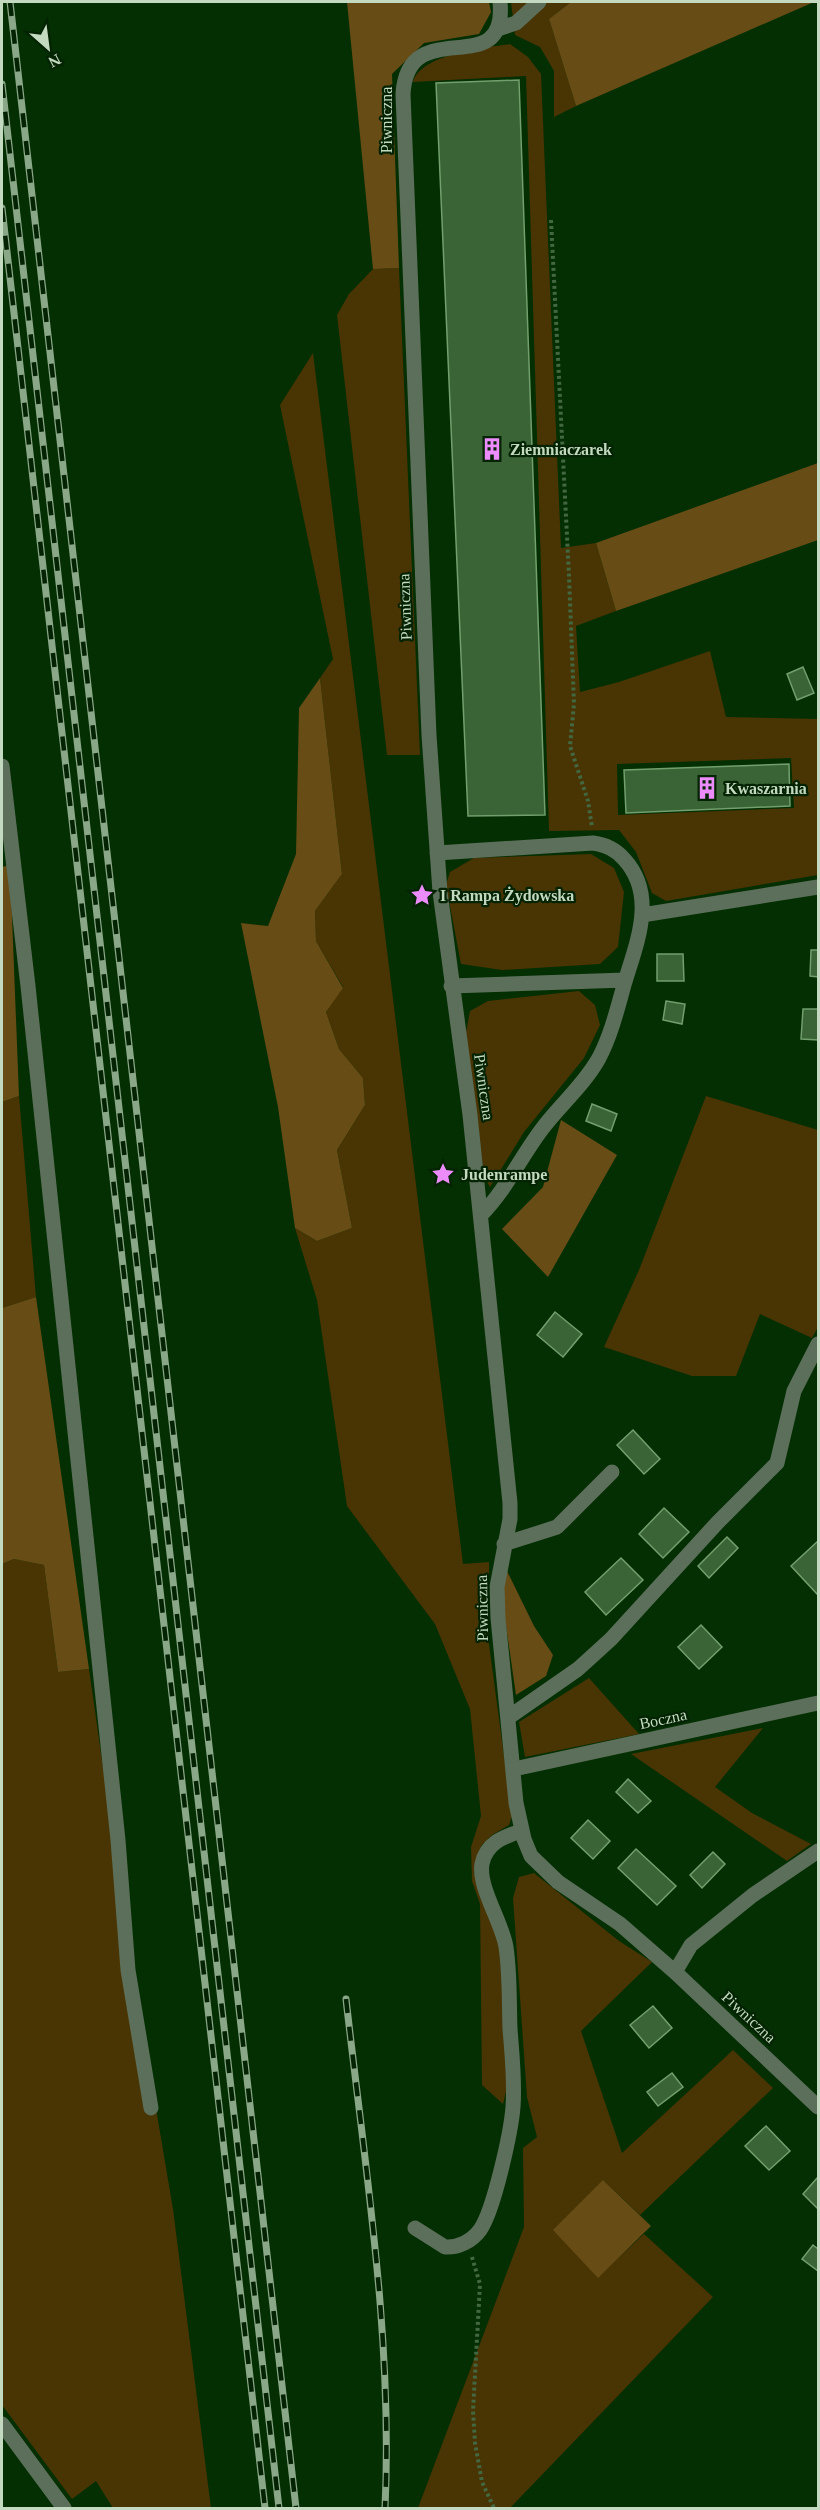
<svg xmlns="http://www.w3.org/2000/svg" width="820" height="2510" viewBox="0 0 820 2510" font-family="'Times New Roman',serif">
<rect width="100%" height="100%" fill="#032f02"/>
<path fill="#493403" fill-rule="evenodd" d="M511,2h60l-22,17 27,87 -22,11v-46l-14,-24 -25,-12z
M510,44l18,13 13,17 20,474 35,-5 20,68 -40,15 4,66 39,-10 91,-31 16,66 92,2v156l-152,26 -14,-8 -16,-41 -17,-22 -70,1 -23,-755 -113,6c8,-28 71,-34 97,-38zM791,758l3,50 -176,7 -1,-51z
M399,268l21,487h-33l-50,-440 12,-21 24,-25z
M313,353l150,1211 26,-2v82l23,172 -3,9 -17,10 -11,11 -7,26 20,49 7,35 7,127 -5,21 -21,-19 -2,-181 -8,-23 -1,-34 10,-31 -11,-107 -35,-85 -88,-118 -30,-206 -22,-72 22,13 35,-13 -15,-78 28,-45 -2,-27 -24,-29 -13,-37 17,-25 -27,-46 -1,-30 27,-37 -22,-196 13,-19 -53,-254z
M591,854l23,14 10,24 -6,55 -18,17 -98,6 -41,-6 -15,-79 4,-13 24,-14z
M579,991l16,14 5,20 -16,33 -60,74 -34,55 -6,-11 -19,-138 5,-27 18,-10z
M19,1096l17,201 -34,11v-206z
M706,1096l112,34v197l-6,11 -52,-24 -24,62h-44l-88,-29 35,-77z
M14,1559l30,6 14,107 31,-3 39,274 45,266 38,299h-98l-17,-27 -24,18 -70,-94v-841z
M589,1678l50,56 -114,23 -6,-35z
M763,1728l-48,59 37,26 59,31 -24,17 -156,-107z
M534,1873l85,68 33,21 -71,69 41,122 111,-103 40,38 -133,127 -37,-35 -5,97 46,-43 69,63 -203,211h-92l106,-281 -1,-79 14,-11 -10,-40 -14,-199 6,-21z"/>
<path fill="#674c15" d="M347,2h142l2,10 -12,22 -55,9 -32,31 7,194 -26,1z
M571,2h243l-238,104 -27,-87z
M818,463v77l-202,71 -20,-68z
M320,678l22,196 -27,37 1,30 27,47 -17,24 13,37 24,29 2,27 -28,45 15,78 -35,13 -22,-13 -17,-121 -37,-184 27,3 28,-72 3,-146z
M10,865l9,231 -17,6v-235z
M561,1120l56,35 -69,122 -46,-48 41,-42z
M36,1297l53,372 -31,3 -14,-107 -30,-6 -12,5v-256z
M505,1567l29,59 19,29 -7,21 -30,19 -13,-90z
M603,2180l48,46 -53,52 -45,-48z"/>
<path fill="#3a6436" stroke="#729f6d" stroke-width="1.5" d="M519,80l26,735 -77,1 -32,-733z
M803,667l11,26 -17,7 -10,-26z
M789,764l1,42 -164,7 -2,-43z
M811,950h7v27l-8,-1z
M657,954h26l1,27h-27z
M666,1001l19,3 -3,20 -19,-4z
M803,1009h15v31l-17,-1z
M592,1104l25,10 -6,17 -25,-10z
M555,1312l27,22 -19,23 -26,-22z
M633,1430l27,29 -16,15 -27,-29z
M664,1508l25,24 -26,26 -24,-24z
M727,1537l11,11 -29,30 -11,-12z
M818,1541v54l-27,-29z
M621,1558l22,22 -37,35 -21,-23z
M701,1625l21,22 -23,22 -21,-22z
M628,1779l23,22 -13,12 -22,-21z
M588,1820l22,21 -17,18 -22,-21z
M636,1849l40,37 -19,19 -39,-37z
M713,1852l12,12 -23,24 -12,-13z
M653,2006l19,22 -23,20 -19,-23z
M672,2073l11,14 -25,19 -11,-14z
M766,2126l24,25 -21,19 -24,-24z
M818,2177v32l-15,-15z
M813,2245l5,4v22l-16,-12z"/>
<g fill="none" stroke-linecap="round" stroke-linejoin="round">
<path stroke="#436841" stroke-width="4" stroke-dasharray="3 3" stroke-linecap="butt" d="M551,220l18,356 5,128 -4,42 18,55 4,26
M472,2257l8,27 -7,127 2,32 7,39 12,26"/>
<path stroke="#5c6f5a" stroke-width="15" d="M500,2c8,82 -92,9 -97,92l26,641 11,157 30,223 40,388v16l-13,68 1,31 18,185 8,36 7,17 27,26 62,42 55,48 143,135
M498,29l18,-6 23,-21
M2,766l26,220 90,854 10,130 23,138
M437,853l156,-10c13,2 22,6 31,16 34,37 12,85 0,126 -7,25 -13,50 -25,73 -15,27 -39,47 -57,71 -22,29 -36,61 -61,86
M642,915l176,-28
M451,986l174,-6
M504,1544l53,-17 55,-55
M509,1717l69,-48 33,-30 107,-117 59,-59 17,-72 24,-47
M514,1769l304,-66
M675,1972l16,-27 62,-50 65,-44
M415,2228l30,19c13,1 27,-6 35,-17 14,-20 31,-98 33,-123 2,-26 -1,-52 -3,-78 -1,-27 0,-55 -4,-82 -4,-25 -28,-60 -24,-83 4,-21 21,-27 39,-33
M2,2424l62,84"/>
<g stroke="#8aa788" stroke-width="7">
<path id="rail" d="M10,2l286,2506
M2,84l277,2424
M2,208l263,2300
M346,1999c19,169 47,339 39,509"/>
</g>
<use href="#rail" stroke="#042303" stroke-width="4.5" stroke-dasharray="14" stroke-linecap="butt"/>
</g>
<defs>
<g id="building-bare" transform="scale(1.8)"><path d="M-4-6H4V6H1V3H-1V6H-4ZM-2.5-4.3h1.7v1.8h-1.7ZM.8-4.3h1.7v1.8H.8ZM-2.5-1h1.7V.8h-1.7ZM.8-1h1.7V.8H.8Z" fill="#ec8cfa" stroke="#042303" stroke-width="2.5" paint-order="stroke"/></g>
<g id="sight-bare" transform="scale(1.8)"><path d="M0-6L1.8-2.2L6-1.7L2.9 1.2L3.7 5.4L0 3.3L-3.7 5.4L-2.9 1.2L-6-1.7L-1.8-2.2Z" fill="#ec8cfa" stroke="#042303" stroke-width="2.5" paint-order="stroke"/></g>
</defs>
<g fill-rule="evenodd">
<use href="#building-bare" x="492" y="449"/>
<use href="#building-bare" x="707" y="788"/>
<use href="#sight-bare" x="422" y="895"/>
<use href="#sight-bare" x="443" y="1174"/>
</g>
<g text-anchor="middle" dominant-baseline="central" stroke-width="4.5" stroke-linejoin="round" paint-order="stroke">
<g font-size="16" fill="#c3dac0" stroke="#042303">
<text transform="translate(386 120) rotate(-90)">Piwniczna</text>
<text transform="translate(405 607) rotate(-92)">Piwniczna</text>
<text transform="translate(484 1087) rotate(82)">Piwniczna</text>
<text transform="translate(482 1608) rotate(-91)">Piwniczna</text>
<text transform="translate(663 1719) rotate(-12)">Boczna</text>
<text transform="translate(749 2017) rotate(43)">Piwniczna</text>
</g>
<g font-size="16" font-weight="bold" fill="#c3dac0" stroke="#042303" text-anchor="start">
<text x="510" y="449">Ziemniaczarek</text>
<text x="725" y="788">Kwaszarnia</text>
<text x="440" y="895">I Rampa Żydowska</text>
<text x="461" y="1174">Judenrampe</text>
</g>
</g>
<rect width="820" height="2510" fill="none" stroke="#c3dac0" stroke-width="6"/>
<g transform="translate(48 48) rotate(152)" stroke="#042303" stroke-width="4.5" paint-order="stroke">
<path d="M0-4.5L10 22L0 15L-10 22Z" fill="#c3dac0"/>
<text y="-9" font-size="16" font-weight="bold" text-anchor="middle" fill="#c3dac0">N</text>
</g>
</svg>
